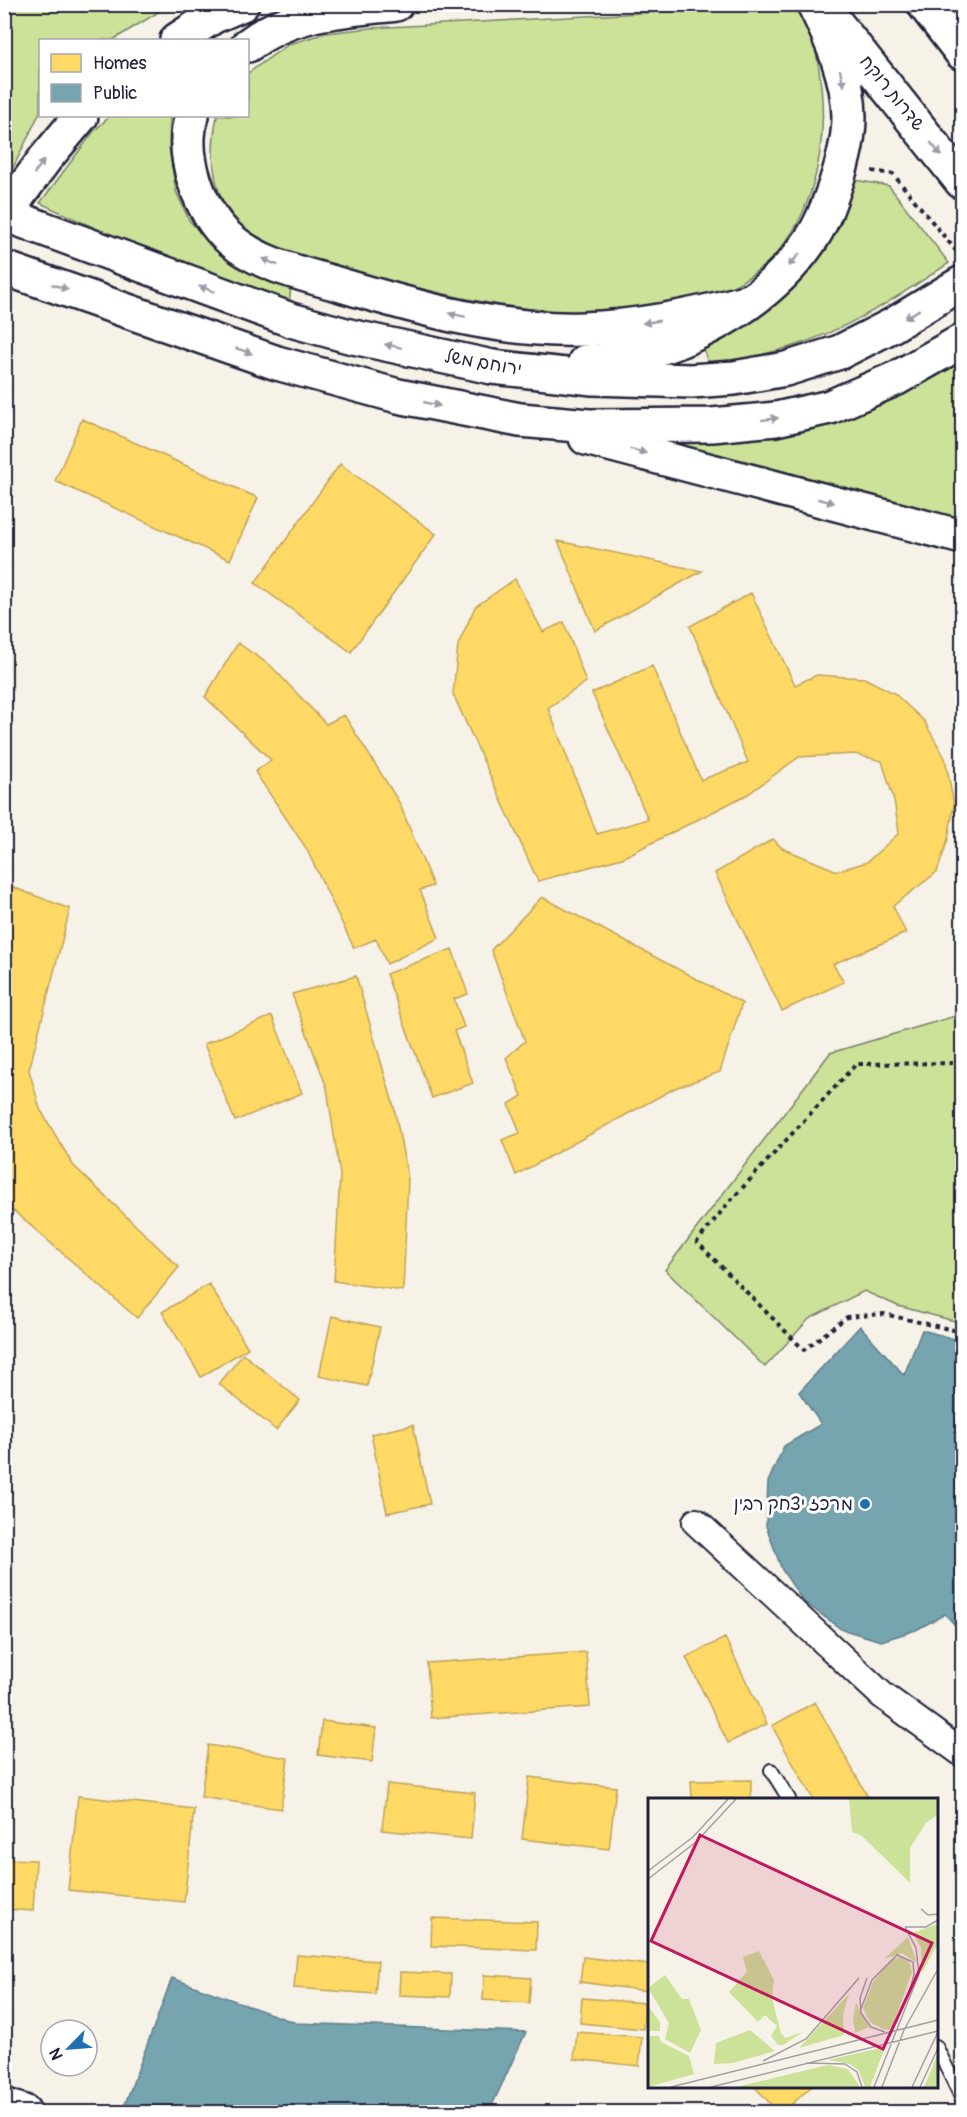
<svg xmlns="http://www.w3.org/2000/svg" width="967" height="2117" viewBox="0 0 967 2117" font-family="Pangolin,'Playpen Sans Hebrew',sans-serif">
<rect width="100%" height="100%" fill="#f7f2e8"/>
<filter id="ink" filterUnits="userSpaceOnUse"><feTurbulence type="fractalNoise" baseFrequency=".0167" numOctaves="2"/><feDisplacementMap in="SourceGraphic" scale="12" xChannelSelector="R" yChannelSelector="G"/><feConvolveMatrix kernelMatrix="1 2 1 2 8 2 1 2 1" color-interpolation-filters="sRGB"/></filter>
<g filter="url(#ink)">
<path fill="#cbe298" stroke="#76826a" stroke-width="1.5" d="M4,5h166l-57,35h-73v72l-30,62 -5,1z
M785,5h14c6,18 16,38 19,58 14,85 -4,185 -89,225 -24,11 -54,14 -79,17 -25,3 -51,7 -76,7 -55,-1 -110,-13 -164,-26 -49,-12 -126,-25 -165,-57 -34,-27 -36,-74 -28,-113h31v-43l41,-29 37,-11 45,-5z
M110,116h60l-1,31 7,44 13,29 27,31 75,35 -2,19 -170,-66 -79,-36 54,-72z
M849,179l40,7 60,77c-50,33 -101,67 -159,84 -26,8 -54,13 -81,20l-6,-20 51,-29 35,-25 30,-34 24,-41z
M962,361v161l-290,-70 -1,-12c41,-3 84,-3 124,-9 60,-10 116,-39 167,-70z
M962,1014v309l-64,-17 -34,-15 -55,28 -44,48 -100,-97 165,-217z"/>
<path fill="#ffd966" stroke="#bda259" stroke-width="1.5" d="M82,419l176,79 -28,62 -175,-79z
M340,464l96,70 -85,118 -96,-69z
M558,541l144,30 -107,60z
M515,579l28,53 21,-10 22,60 -38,26 49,126 51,-15 -56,-126 60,-27 49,114 47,-18 -58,-136 61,-33 44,92 22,-10 47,3 30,15 30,28 21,37 9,47 -6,34 -11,33 -44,34 13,27 -73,31 11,18 -62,29 -67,-138 58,-34 9,9 55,23 30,-9 32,-29 -5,-33 -12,-39 -28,-7 -55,3 -51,37 -126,64 -84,23 -85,-187 5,-49 17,-38z
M238,643l33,23 55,58 18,-9 55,87 34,84 -13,4 19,48 -52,26 -11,-25 -22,9 -48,-100 -51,-76 16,-12 -66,-63z
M7,885l63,24 -41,161 11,39 33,56 106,102 -42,51 -122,-106 -11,-5v-311z
M542,897l200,106 -22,69 -45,16 -159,87 -14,-35 18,-7 -11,-29 13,-8 -16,-38 19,-17 -34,-91z
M452,949l16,45 -14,5 10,28 -10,4 19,52 -41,15 -46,-124z
M356,976l38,131 14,72 -5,112 -69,-10 6,-106 -13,-87 -35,-94z
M272,1016l30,77 -67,28 -31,-77z
M209,1284l39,64 -47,29 -39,-65z
M332,1316l48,11 -13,59 -48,-10z
M243,1354l57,46 -24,30 -57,-46z
M413,1425l17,79 -43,9 -16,-79z
M725,1638l42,86 -39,19 -42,-86z
M586,1652l4,55 -159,11 -4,-55z
M815,1702l54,97h-56l-41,-73z
M322,1721l54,7 -4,34 -54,-7z
M208,1745l80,13 -7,51 -80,-12z
M529,1777l87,10 -7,62 -87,-10z
M751,1780v19h-59l-1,-18z
M387,1784l88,9 -4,46 -89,-9z
M78,1796l116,13 -10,93 -116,-12z
M4,1859l32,1 -3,51 -29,-2z
M432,1918l105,4 -1,28 -105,-4z
M297,1955l81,6 -3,33 -81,-6z
M583,1957l66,8 -2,26 -67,-9z
M400,1972l51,2 -1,23 -51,-2z
M484,1975l47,3 -2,25 -46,-3z
M582,1998l63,5 -2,26 -63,-6z
M577,2032l65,5 -3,29 -65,-7z
M754,2086h58l-29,26h-5z"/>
<path fill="#76a5af" stroke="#5d7e8c" stroke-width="1.5" d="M860,1326l44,49 18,-45 40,11v292l-17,-19 -29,16 -35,11 -40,-12 -38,-28 -21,-31 -16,-44 2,-44 16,-36 37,-22 -22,-32z
M172,1978l124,45 230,9 -37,80h-367z"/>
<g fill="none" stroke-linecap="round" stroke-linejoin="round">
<g stroke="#22223b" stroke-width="16">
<path id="lane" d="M771,1770l18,29
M936,2046l26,53"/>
</g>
<g stroke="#22223b" stroke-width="30">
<path id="street" d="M696,1522l186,173 80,58"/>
</g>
<g stroke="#22223b" stroke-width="38">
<path id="secondary" d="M924,4l38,49
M832,18l130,164
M4,214l287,106 58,16 143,31 101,11 98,3 43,-3 52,-9 54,-17 51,-26 71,-43
M4,268l273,95 121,33 122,24 69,6 123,-1 64,-6 54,-12 67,-29 65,-37
M585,362c83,-4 177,-51 225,-121 12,-17 19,-38 26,-58 7,-21 13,-44 13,-66 0,-38 -18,-79 -35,-113
M586,438l376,99
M4,2105l20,7"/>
</g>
<g stroke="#22223b" stroke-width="38">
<path id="highway" d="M177,40l37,-24 28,-12
M248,45c44,-34 95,-35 148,-41
M192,116c-13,38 8,98 39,124 28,24 68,33 103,43 80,24 165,49 249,46 57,-2 111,-13 166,-28
M4,215l41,-56 36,-43"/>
</g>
<path stroke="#22223b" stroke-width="4" stroke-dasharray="4.5 4.5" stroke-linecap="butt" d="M872,171l21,3 64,78
M962,1063l-106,1 -132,144 -27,34 107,108 43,-33 37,-3 78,18"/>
<use href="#lane" stroke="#fff" stroke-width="12"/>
<use href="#street" stroke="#fff" stroke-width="26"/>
<use href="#secondary" stroke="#fff" stroke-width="33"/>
<use href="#highway" stroke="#fff" stroke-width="33"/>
</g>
<defs><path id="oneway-solid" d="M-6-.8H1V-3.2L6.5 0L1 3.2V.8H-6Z" transform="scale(1.5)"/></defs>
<g fill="#9c9ca7">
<use href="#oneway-solid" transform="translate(842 78) rotate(75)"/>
<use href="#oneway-solid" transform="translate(936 149) rotate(51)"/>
<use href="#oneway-solid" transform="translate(39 167) rotate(-54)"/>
<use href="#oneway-solid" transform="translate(794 260) rotate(132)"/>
<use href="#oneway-solid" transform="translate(270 262) rotate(-158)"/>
<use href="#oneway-solid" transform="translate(60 287) rotate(19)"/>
<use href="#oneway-solid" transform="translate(207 289) rotate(-160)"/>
<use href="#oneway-solid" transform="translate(912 314) rotate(149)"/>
<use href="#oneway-solid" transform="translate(457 315) rotate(-168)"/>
<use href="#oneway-solid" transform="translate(651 322) rotate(171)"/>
<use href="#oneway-solid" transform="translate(393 346) rotate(-168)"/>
<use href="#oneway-solid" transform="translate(244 351) rotate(19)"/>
<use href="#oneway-solid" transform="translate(432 404) rotate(13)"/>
<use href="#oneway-solid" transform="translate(770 419) rotate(-7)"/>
<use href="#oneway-solid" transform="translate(638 451) rotate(15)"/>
<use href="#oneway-solid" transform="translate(826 501) rotate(15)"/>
</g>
</g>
<circle fill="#1f6fb2" stroke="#fff" stroke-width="2" cx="865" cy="1504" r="6"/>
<g text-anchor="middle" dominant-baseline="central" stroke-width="6" stroke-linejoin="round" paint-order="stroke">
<g font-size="18" fill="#22223b" stroke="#fff">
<text transform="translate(892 93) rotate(51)">שדרות רוקח</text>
<text transform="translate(483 363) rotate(10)">ירוחם משל</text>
</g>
<g font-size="18" fill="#22223b" stroke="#fff" text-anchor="end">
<text x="853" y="1504">מרכז יצחק רבין</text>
</g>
</g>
<g transform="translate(648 1798)">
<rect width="290" height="290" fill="#f7f2e8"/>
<path d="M201,1h88v16l-11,8 -16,25v35l-48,-47 -10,-4zM289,126v21l-15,28 -1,-25 -8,-15zM260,139l9,26 -15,-10 -18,6zM111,153l15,29 -2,18 9,35 4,5 18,-6 -20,13h-5l-7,-9 6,-10 -12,-11 -7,7 -29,-30 18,-20 -4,-15zM252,159l9,4 3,11 -21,58 -8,-1 -13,-7 -7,-14 10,-26 18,-22zM17,177l17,24h7l12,31 -11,23 -25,-14 4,-16 -21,-35zM201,196l-6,21 1,20 -45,13zM208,204l13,25 -14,6 -2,-14zM0,208l12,16v9h-12zM102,232l25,21 -42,12 -19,1 2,-21zM0,238h11l2,6 28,14 5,18 -46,13zM237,249l-15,40h-5l-6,-16 -9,-7 -22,-4zM289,257v32h-13l6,-14zM180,267l20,4 12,18h-124z" fill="#cbe298"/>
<path fill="none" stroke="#a29fa3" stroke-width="1.5" d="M0,73l45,-34 35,-38M0,81l48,-37 40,-43M273,111l7,6 10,-1M257,129h21l12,-7M219,180l-7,20 1,15 10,14 14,5M213,211l11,-29 25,-25 16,7 1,13 -5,18M115,263l43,-22 53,-61M158,265l39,1 12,8 5,15M23,289l267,-67M63,289l227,-56M226,289l45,-113 -3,-26 -11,-21M234,289l22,-57 34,-61M264,289l26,-55M272,289l18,-39"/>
<path fill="#c2185b" fill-opacity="0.15" stroke="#c2185b" stroke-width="3" d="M52,37l232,108 -49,106 -232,-108z"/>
<rect width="290" height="290" fill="none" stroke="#22223b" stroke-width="3"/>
</g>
<rect width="967" height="2117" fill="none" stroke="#fff" stroke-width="24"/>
<rect x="12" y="12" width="943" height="2093" fill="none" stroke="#22223b" stroke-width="2" filter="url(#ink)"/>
<rect x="39" y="39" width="210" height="78" fill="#ffffff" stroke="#a7a7b1" stroke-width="1.5"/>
<rect x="51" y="54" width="30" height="18" fill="#ffd966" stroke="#a7a7b1" stroke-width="1.5"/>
<text x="93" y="69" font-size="18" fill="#22223b">Homes</text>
<rect x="51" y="84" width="30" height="18" fill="#76a5af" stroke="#a7a7b1" stroke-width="1.5"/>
<text x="93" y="99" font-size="18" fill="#22223b">Public</text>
<g transform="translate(69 2048) rotate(245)"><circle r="28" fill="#ffffff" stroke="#a7a7b1" stroke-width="1.5"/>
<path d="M0-4.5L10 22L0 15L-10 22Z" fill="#1f6fb2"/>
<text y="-9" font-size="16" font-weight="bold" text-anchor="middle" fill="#22223b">N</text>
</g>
</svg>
